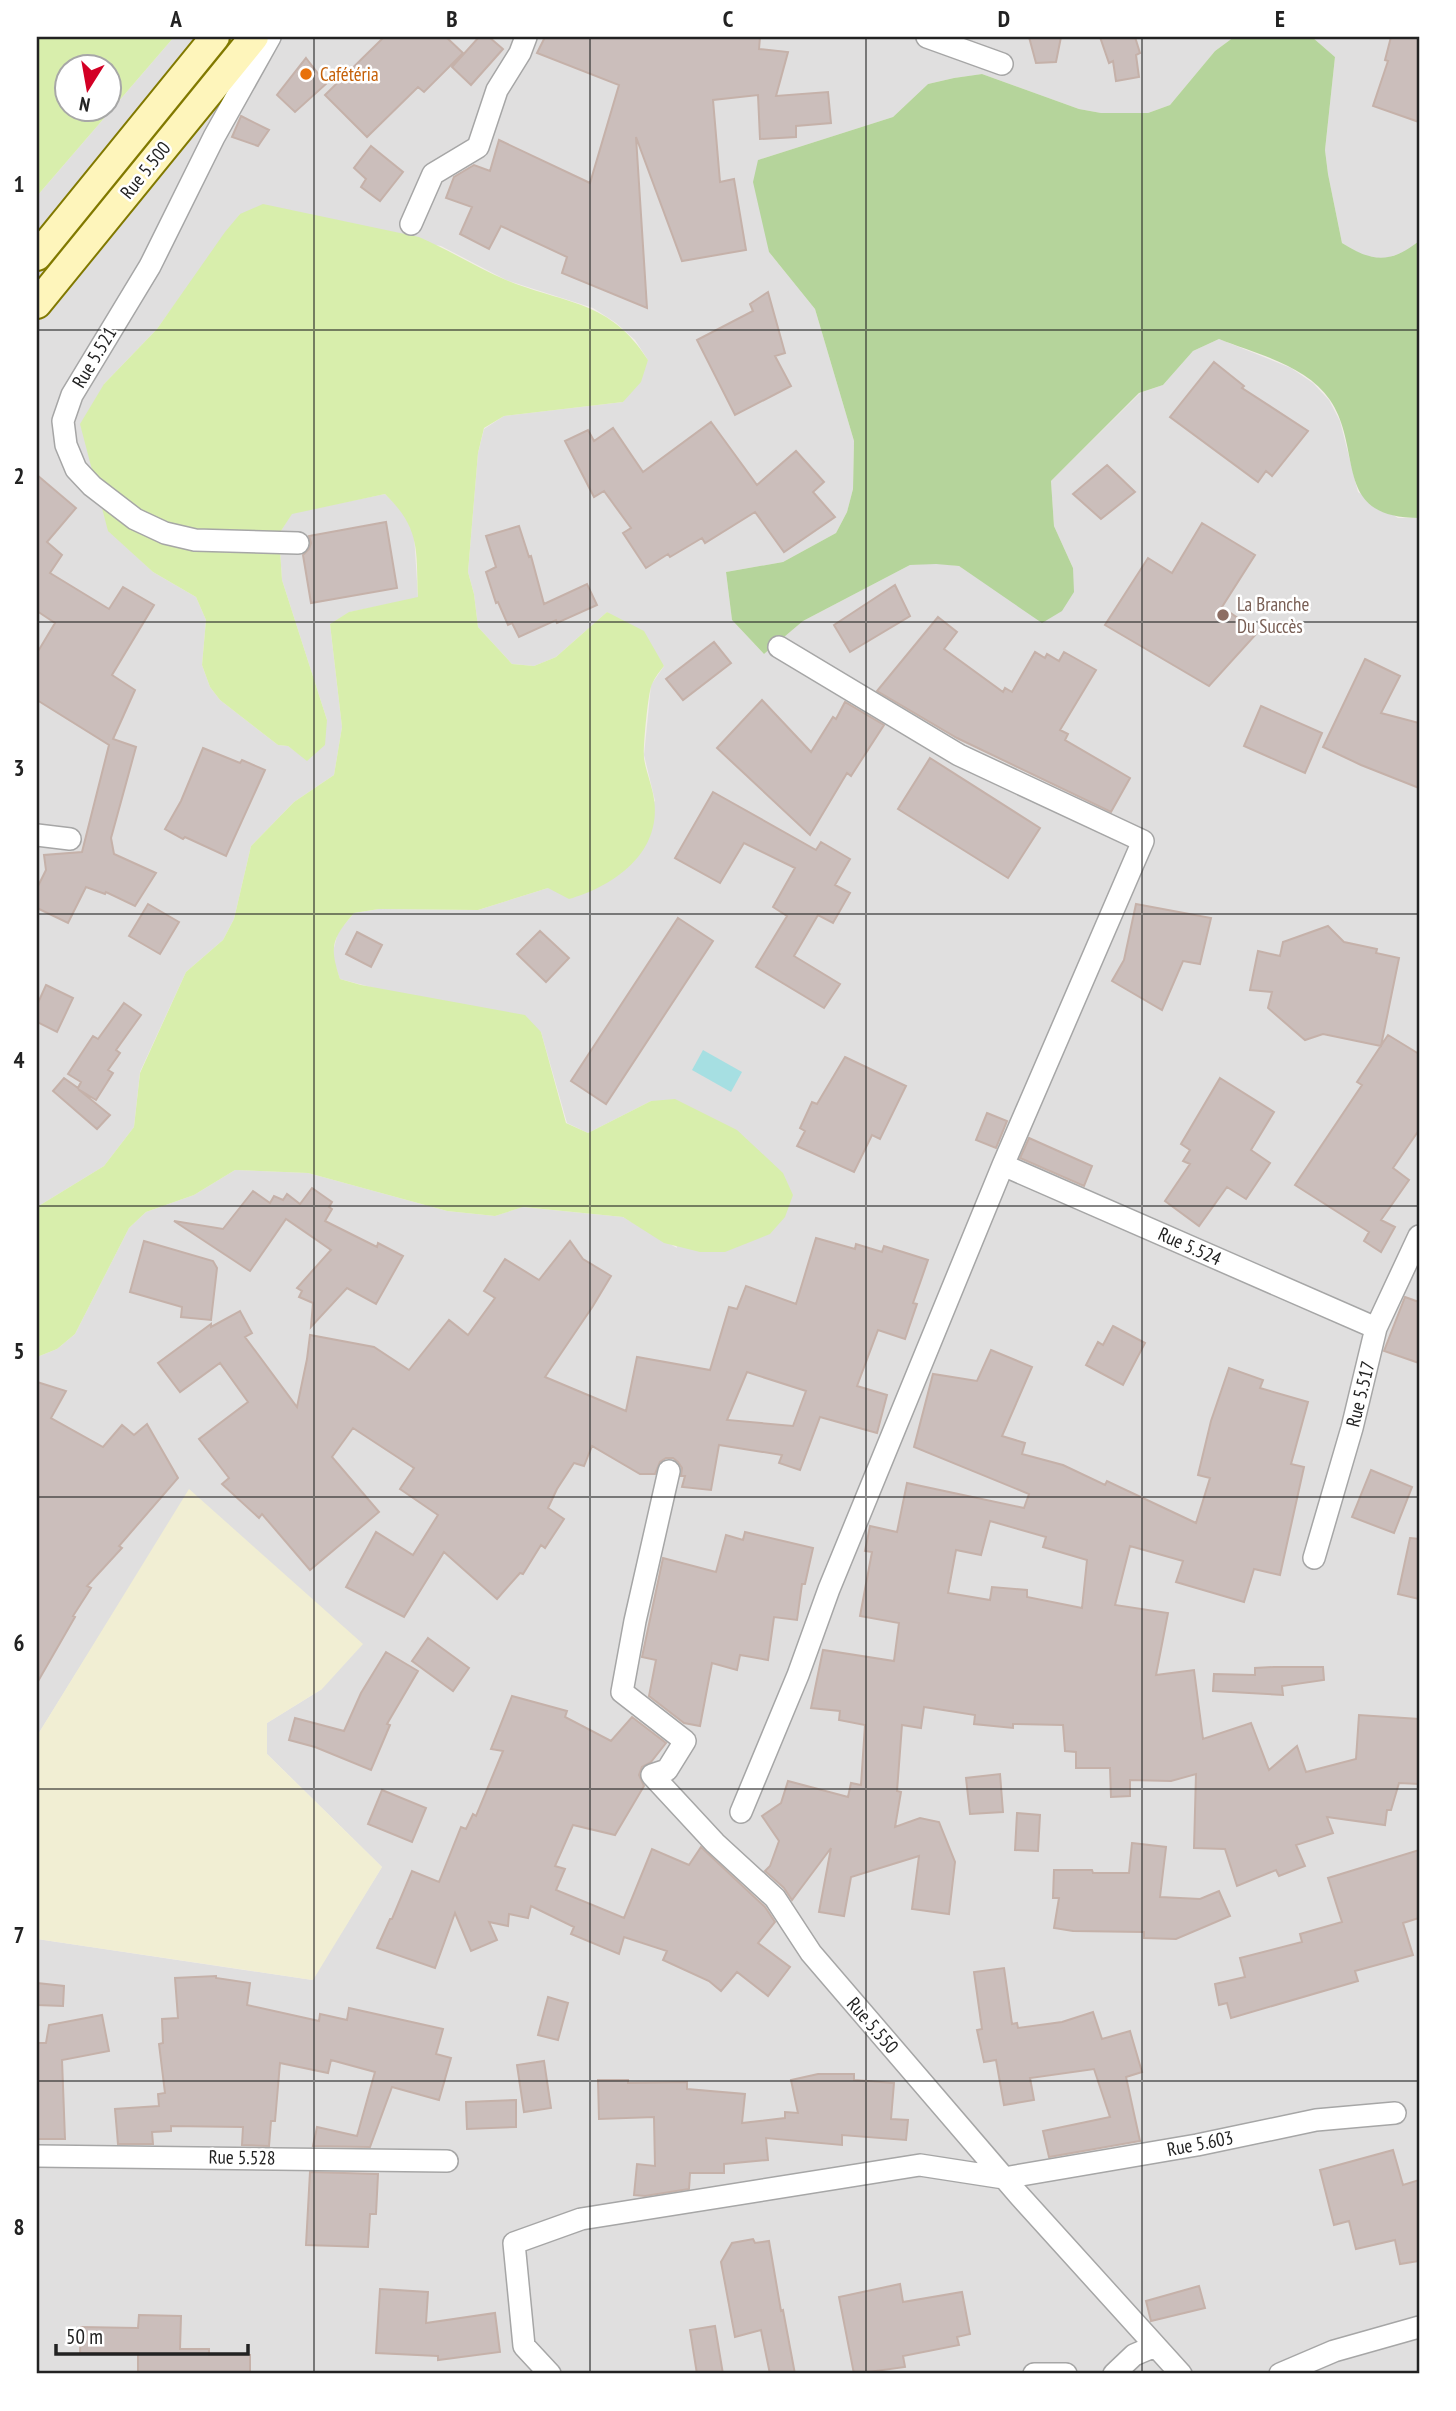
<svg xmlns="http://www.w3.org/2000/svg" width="1456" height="2411" viewBox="0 0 1456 2411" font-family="'PT Sans Narrow',sans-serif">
<rect width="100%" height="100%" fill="#f2ede8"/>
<path fill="#e0dfdf" d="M174,37h1060l-19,14 -45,54 -22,8h-47l-22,-4 -97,-35 -28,4 -26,6 -35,33 -135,43 11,92 46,57 39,132 -1,48 -6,23 -11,21 -53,29 -57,10 6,48 32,34 39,-33 107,-56 26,-2 23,3 84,56 30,-54 -19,-42 -3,-45 89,-88 23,-8 30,-34 26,-12 72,29 22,15 16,17 11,21 18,71 40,26h21v1856h-1382v-435l275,41 70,-113 -115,-113v-31l55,-34 -132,-199 -153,246v-379l20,-8 18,-15 54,-106 17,-16 48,-17 41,-25 73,3 139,38 48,5 27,-9 101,10 54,31 -26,-147 -63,32 -21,-10 -26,-91 -201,-53 -8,-23 6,-24 16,-19 25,-4 99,1 70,-22 107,-87 -11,-46 7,-70 13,-19 -57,-54 -51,45 -22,9 -22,-2 -34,-37 -4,-33 -6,-22 10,-119 6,-24 20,-13 119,-14 25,-42 -13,-20 -19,-17 -23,-15 -87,-28 -65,-34 -201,-32 -83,115 -53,55 9,150 40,38 43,25 10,23 -4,45 8,22 10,13 58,45 10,1 19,14 20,-40 -45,-140 -3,-46 13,-21 93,-19 18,17 11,23 4,64 -68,14 -20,12 12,103 -8,48 -40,27 -43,44 -17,73 -11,21 -37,32 -46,100 -6,55 -30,39 -67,41v-1011z
M1312,37h107v204l-12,10 -23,8 -22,-4 -20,-12 -14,-69 -3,-24 10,-93z"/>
<path fill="#f1eed3" d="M189,1489l174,155 -41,45 -55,34v31l115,113 -69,113 -276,-41v-203z"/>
<path fill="#d8eeac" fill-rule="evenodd" d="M37,37h137l-137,159zM66,66h42v42h-42z
M263,204l156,33c30,13 57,30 87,43 60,25 103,19 142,80l-7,22 -18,20 -119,14 -20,12 -6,25 -10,119 6,22 4,33 34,37 22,2 22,-9 51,-45 37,19 20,35c-4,5 -9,11 -12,18 -4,8 -9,64 -8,74 2,14 8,27 10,41 8,54 -40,87 -85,100l-21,-11 -70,22 -99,-1 -25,4c-22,26 -25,33 -14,66l21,6 164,30 16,17 25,91 22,10 63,-32 24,-2 62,31 46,43 10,22 -8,22 -15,17 -45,18h-25l-36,-9 -41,-26 -100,-10 -28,9 -48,-5 -139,-38 -73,-3 -41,25 -48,17 -17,16 -54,106 -18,15 -20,8v-150l67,-41 30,-39 6,-54 46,-101 37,-32 11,-21 17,-73 43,-44 40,-27 8,-48 -12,-103 19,-12 69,-15c-2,-47 3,-68 -33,-103l-93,20 -13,20 3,46 45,140 -2,25 -18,16 -19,-15 -10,-1 -58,-45 -10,-13 -8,-22 4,-45 -10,-23 -43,-25 -45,-41 -28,-107 24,-40 53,-55 68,-97 15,-18z"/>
<path fill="#b5d49b" d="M1234,37h78l23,20 -10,93 3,24 14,69c30,19 48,21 77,-2v277c-88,0 -55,-68 -89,-118 -24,-35 -74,-46 -111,-61l-26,12 -30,34 -24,8 -88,88 3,45 19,42 1,24 -12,19 -20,12 -83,-57 -23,-2 -26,1 -107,56 -39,33 -32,-34 -6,-48 57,-10 53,-29 11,-21 6,-23 1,-48 -39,-132 -46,-57 -16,-70 5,-22 135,-43 35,-33 26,-6 28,-4 97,35 22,4h47l22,-8 45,-54z"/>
<path fill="#a6dfe2" d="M703,1050l39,22 -11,20 -39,-22z"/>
<path fill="#cbbebb" stroke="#c5b1a9" stroke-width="2" fill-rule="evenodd" d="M384,37h62l17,16 -39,39 -6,-5 -51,50 -42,-42z
M479,37h10l14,12 -32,36 -19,-18z
M545,37h215l-1,12 29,3 -12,44 52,-4 3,31 -35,3v11l-36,2 -2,-44 -45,5 7,82 14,-3 12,71 -64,11 -46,-124 11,171 -85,-35 5,-16 -66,-31 -12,23 -29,-15 12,-27 -26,-9 8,-21 20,-12 16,6 9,-31 91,43 29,-98 -82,-32z
M1029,37h32l-5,25 -20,1z
M1100,37h35l5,16 -4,2 3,22 -23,4 -3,-20 -4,2z
M1391,37h28v85l-46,-16 15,-45 -3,-1z
M306,58l20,26 -31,28 -18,-17z
M241,116l28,14 -11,16 -26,-9z
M371,146l32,26 -23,29 -19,-14 5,-8 -12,-11z
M768,292l17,61 -10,3 16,30 -56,29 -38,-75 56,-29 -3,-7z
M1214,362l30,24 -2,2 66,43 -36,45 -6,-5 -8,11 -88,-65z
M711,422l46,63 39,-34 28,31 -11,10 22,25 -51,35 -29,-40 -50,31 -3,-5 -32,19 -2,-3 -22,14 -23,-35 8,-5 -27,-37 -10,6 -29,-56 23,-11 6,11 19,-13 30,44z
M1107,465l28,27 -34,27 -28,-25z
M37,475l39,33 -29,34 15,13 -12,18 59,36 14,-22 31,18 -42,70 23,15 -22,49 23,8 -25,91 3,16 42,19 -21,33 -29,-14 -1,2 -19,-7 -18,36 -31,-15v-20l9,-18 -2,-15 38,-3 27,-107 -72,-45v-47l18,-30 -18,-12z
M386,522l11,66 -86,15 -8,-48 6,-6 2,-6 -2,-7z
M1202,523l53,32 -33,52 36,25 -49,54 -104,-61 43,-67 24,15z
M519,526l10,31 2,-1 13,48 43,-20 10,21 -40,18 -1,-3 -37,17 -7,-14 -4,2 -10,-23 -2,1 -10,-31 10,-5 -10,-31z
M895,585l15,31 -60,36 -16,-27z
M938,617l19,15 -13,17 59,43 2,-4 7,4 23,-40 10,6 2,-4 12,7 5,-9 32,18 -36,60 8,4 -3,6 65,38 -19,34 -154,-74 -80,-47z
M714,642l17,21 -48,37 -17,-21z
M1365,659l35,17 -19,37 38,10v65l-58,-23 -38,-18z
M762,700l49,52 22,-35 3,2 9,-17 39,23 -33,51 -4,-3 -37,62 -93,-87z
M1261,706l61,27 -17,40 -61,-27z
M203,748l37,15 2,-3 23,10 -39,86 -41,-19 -2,2 -18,-10 16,-28z
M930,758l110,70 -32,50 -110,-69z
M713,792l103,58 5,-8 29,17 -15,26 15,8 -17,30 -15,-8 -24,41 46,28 -16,24 -68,-41 31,-51 -14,-9 22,-39 -51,-25 -24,40 -45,-25z
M148,904l31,18 -19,32 -31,-18z
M1136,904l75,14 -11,46 -17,-3 -21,49 -50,-29 12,-21z
M678,918l35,23 -107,163 -35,-23z
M1328,926l16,16 33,7 -1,4 23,5 -18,88 -58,-12 -18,6 -37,-32 4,-16 -22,-2 8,-39 22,5 3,-14z
M540,931l29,27 -23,24 -29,-28z
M357,932l25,13 -11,22 -25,-13z
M46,985l27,13 -16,34 -20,-10v-17z
M124,1003l17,12 -25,35 4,3 -12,17 5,3 -17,27 -18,-11 32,26 -13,14 -44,-38 11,-13 14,10 3,-6 -13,-8 25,-38 5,3z
M1388,1035l31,19v76l-26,38 16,12 -28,40 14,7 -14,25 -17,-11 5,-9 -74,-47 67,-100 -5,-3z
M845,1057l61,29 -26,53 -8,-4 -18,37 -57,-26 8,-15 -5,-3 12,-26 5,2z
M1220,1078l54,34 -23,38 19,13 -24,36 -19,-12 -28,39 -34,-25 25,-37 -7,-3 7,-11 -9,-6z
M987,1113l20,8 -11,27 -20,-8z
M1029,1138l63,28 -8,20 -64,-28z
M312,1188l20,14 -3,5 3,2 -7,12 52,26 1,-4 25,13 -27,48 -29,-16 -36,39 2,-24 -14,-6 3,-6 -5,-3 34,-38 -45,-31 -36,52 -76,-50 49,8 30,-38 17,12 4,-7 9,4 4,-6 13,10z
M816,1238l39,11 1,-5 26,8 2,-6 44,14 -15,43 4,1 -12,35 -27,-9 -21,56 30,9 -10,38 -57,-16 -20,53 -21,-7 3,-8 -63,-10 -8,45 -29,-3 3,-11h-4l1,-8 -4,-6 -5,-4h-7l-6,4 -5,12h-15l-48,-28 -8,20 -10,-3 -17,26 -9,19 16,11 -19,29 -4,-3 -18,29 -3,-1 -23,26 -53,-47 -40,65 -58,-30 30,-55 37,23 25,-40 -38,-26 14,-21 -61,-40 -21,29 47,55 -69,58 -48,-56 -3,4 -37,-34 7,-6 -30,-39 49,-37 -28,-39 -40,29 -22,-29 53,-39v3l29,-16 12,22 -7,4 52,70 10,-48 3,-24 64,12 35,23 40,-50 19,15 27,-37 -11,-7 21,-32 34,21 31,-39 13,18 28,17 -18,30 -48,71 81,34 11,-54 73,13 19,-63 8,2 9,-23 50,18zM747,1372l59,19 -13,35 -66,-6z
M144,1241l69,20 4,7 -6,52 -30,-3 1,-10 -52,-15z
M1405,1297l14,5v61l-35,-12z
M1113,1326l32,17 -22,42 -37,-20 12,-23 5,3z
M991,1350l41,17 -30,69 23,7 -3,11 41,11 42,20 2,-4 89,42 14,-45 -12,-3 13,-54 18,-53 34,12 -3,8 48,14 -17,62 13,3 -24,108 -26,-6 -10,33 -68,-20 7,-21 -53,-15 -15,59 53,8 -12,62 38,-5 9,69 48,-16 18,47 28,-24 9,26 50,-13 3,-44 60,4v65l-20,-1 -8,27h-4l-2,15 -58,-8 6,16 -37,12 9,21 -26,10 -3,-6 -39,16 -12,-37 -31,-1 2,-74 -25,7 -41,-1v16l-19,1 -1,-29h-34v-16l-11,-1 -2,-26 -50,-1v4l-39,-4 1,-9 -51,-8 -3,21 -19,-3 -5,66 4,1 -6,35 25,-9 19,4 16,40 -6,52 -37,-5 7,-53 -68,21 -7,39 -25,-4 12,-64 -39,52 -8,-12 -19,-17 5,-5 9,-25 -17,-25 19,-13 7,-22 60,16 3,-14 10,2 4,-60 -26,-5 1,-9 -29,-3 12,-58 71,11 5,-38 -39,-7 12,-64 -7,-1 5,-25 27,6 10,-49 117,25 5,-14 -115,-47 19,-73 44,7zM990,1521l56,16 -3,10 44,13 -5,48 -55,-11v-7l-35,-3 -2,13 -42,-7 8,-43 25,5z
M37,1382l29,9 -15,27 52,29 19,-22 12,10 13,-11 31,54 -59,68 3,2 -35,38 4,2 -18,28 2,1 -38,66z
M1371,1470l41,17 -18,46 -42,-16z
M745,1532l68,16 -8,36h-3l-5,36 -23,-3 -6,43 -28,-5 -3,15 -25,-7 -12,63 -16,-3 -35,-27 7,-36 -14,-3 21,-99 53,14 10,-37 17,5z
M1410,1538l9,1v60l-21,-5z
M428,1638l41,30 -16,23 -41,-30z
M386,1652l32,19 -31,53 3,1 -19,45 -56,-23 -26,-7 6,-22 49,13 17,-38z
M1274,1667h49l1,13 -42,6 1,9 -70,-4 1,-17 41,1v-7z
M512,1696l55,15 -2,6 46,24 21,-24 34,26 -15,19 -9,5 -3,8 5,11 -29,49 -42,-10 -18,41 10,3 -9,21 68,28 28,-69 37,16 12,-18 64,60 10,15 -17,21 32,24 -22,29 -31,-24 -16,19 -12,-10 -46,-21 4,-9 -43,-14 -5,17 -48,-20 3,-7 -43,-21 -3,12 -19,-4 -1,12 -19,-4 8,18 -26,11 -16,-38 -20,55 -58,-20 13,-29h2l20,-48 27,11 22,-55 5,2 7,-15 3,2 27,-65 -12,-2z
M1000,1774l3,38 -33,2 -4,-36z
M382,1790l44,18 -14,34 -44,-18z
M1017,1813l23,2 -2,36 -23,-1z
M1132,1843l34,4 -6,50 40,2 19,-8 11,25 -54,23 -32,-1v-6l-71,-1 -19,-3 5,-30h-6l1,-28h38l1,3h36z
M1419,1850v68l-16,5 10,32 -58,16 3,10 -127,37 -4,-15 -8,2 -4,-21 30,-7 -5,-19 62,-16 -2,-8 42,-12 -14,-44z
M1004,1968l8,56 5,-1 1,5 44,-6 31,-10 9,27 28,-8 12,41 -16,5 14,64 -91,16 -6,-26 67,-14 -16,-48 -64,9 4,22 -30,5 -8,-45 -12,2 -7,-32 5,-1 -8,-57z
M216,1976v2l34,5 -3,22 72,16 1,-7 27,6 2,-12 94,21 -7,25 15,4 -12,42 -47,-13 -22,60 -57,-1 4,-19 40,9 18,-64 -44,-12 -3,13 -48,-10 -5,58h-4l-2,25 -27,-1 1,-18 -72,-1v5l-19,1 1,12h-35l-3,-35 44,-3 -1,-12 7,-1 -6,-49 4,-1 -1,-24 16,-1 -3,-40z
M37,1983l27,3 -1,20 -26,-1z
M548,1997l20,6 -10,37 -20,-5z
M102,2015l7,36 -47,9 3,79h-28v-96h9l3,-18z
M544,2061l7,47 -27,4 -7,-47z
M818,2074h36v6l40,3 -3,36 17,1 -2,20 -64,-5v10l-76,-7 2,22 -44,4v9h-34l-1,16 -44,7 -11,-1 3,-31 18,2 -1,-49 -55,2 -1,-39h30v3l59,-1v7l58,5 -3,29 43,-5v-6l13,1 -7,-33z
M516,2100v27l-49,2 -1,-27z
M1393,2150l10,35 16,-5v81l-19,3 -5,-24 -39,9 -7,-28 -15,4 -14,-55z
M310,2172l68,2 -2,40h-6l-2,33 -62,-2z
M753,2239l2,4 14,-2 12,70 2,-1 12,64h-25l-9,-44 -26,7 -14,-75 11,-19z
M900,2284l3,18 59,-10 8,42 -13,3 2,8 -56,11 2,11 -51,7 -15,-77z
M1199,2286l6,22 -54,13 -5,-20z
M380,2289l48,3 -2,31 69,-10 5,39 -62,8v-4l-62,-3z
M139,2315l42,1 -1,33h29v6h41v19h-112v-21h-58l1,-26 57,1z
M715,2326l8,48h-26l-7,-44z"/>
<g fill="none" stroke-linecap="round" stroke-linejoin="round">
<g stroke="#a6a6a6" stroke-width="24">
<path id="minor" d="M270,37l-56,100 -64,129 -78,129 -9,26 3,24 10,24 16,17 43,33 30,14 30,7 103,3
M927,37l75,27
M411,224l22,-50 45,-27 19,-57 23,-37 6,-16
M37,835l33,4
M1003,1165l373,163
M669,1471l-34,150 -13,71 63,49 -18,29 -15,5 63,68 60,55 36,55 207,241 163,180
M1314,1558l38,-130 24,-100 43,-92
M741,1812l57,-137 31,-86 174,-424 140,-324 -184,-86 -180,-108
M37,2156l410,5
M550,2374l-26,-28 -10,-103 67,-24 339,-54 84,13 193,-33 119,-25 79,-7
M1034,2374h32
M1114,2374l20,-19 21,-9
M1280,2374l54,-23 85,-24"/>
</g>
<g stroke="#817900" stroke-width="32">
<path id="secondary" d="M37,256l178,-219
M37,304l217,-267"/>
</g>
<use href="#minor" stroke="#fff" stroke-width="21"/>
<use href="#secondary" stroke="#fef5bb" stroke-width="28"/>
</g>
<path fill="none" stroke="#222" stroke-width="2" stroke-opacity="0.55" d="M314,37v2337M590,37v2337M866,37v2337M1142,37v2337M37,330h1382M37,622h1382M37,914h1382M37,1206h1382M37,1497h1382M37,1789h1382M37,2081h1382"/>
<circle fill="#e8710a" stroke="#fff" stroke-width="2.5" cx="306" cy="74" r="7"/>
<circle fill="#8d6e63" stroke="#fff" stroke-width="2.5" cx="1223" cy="615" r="7"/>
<g text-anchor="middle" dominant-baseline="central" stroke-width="5" stroke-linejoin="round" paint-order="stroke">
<g font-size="19" fill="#c56008" stroke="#fff" text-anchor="start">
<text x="320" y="74">Cafétéria</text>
</g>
<g font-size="19" fill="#222" stroke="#fff">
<text transform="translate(145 170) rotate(-51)">Rue 5.500</text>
<text transform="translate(94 357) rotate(-59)">Rue 5.521</text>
<text transform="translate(1190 1246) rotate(24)">Rue 5.524</text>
<text transform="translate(1360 1394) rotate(-76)">Rue 5.517</text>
<text transform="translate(873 2025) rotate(49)">Rue 5.550</text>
<text transform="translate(1200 2143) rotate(-11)">Rue 5.603</text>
<text transform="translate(242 2157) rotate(1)">Rue 5.528</text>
</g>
<g font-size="19" fill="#785e54" stroke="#fff" text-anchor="start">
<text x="1237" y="604">La Branche<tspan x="1237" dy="22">Du Succès</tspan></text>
</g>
</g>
<rect width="1456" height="2411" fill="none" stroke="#ffffff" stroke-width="77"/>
<g transform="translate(88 88) rotate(191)"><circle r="33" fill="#ffffff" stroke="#a7a7a7" stroke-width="2"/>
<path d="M0-5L12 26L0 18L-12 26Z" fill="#d30025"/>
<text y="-10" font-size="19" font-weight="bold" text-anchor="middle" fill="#222222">N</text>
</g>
<path d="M56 2344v10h192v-10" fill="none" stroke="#222222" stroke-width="3.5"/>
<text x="66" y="2344" font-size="21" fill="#222222" stroke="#ffffff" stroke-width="5" paint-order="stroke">50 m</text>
<rect x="38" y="38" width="1380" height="2334" fill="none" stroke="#222" stroke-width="2.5"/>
<g font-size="23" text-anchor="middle" font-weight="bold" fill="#222">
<text x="176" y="27">A</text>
<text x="452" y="27">B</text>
<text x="728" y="27">C</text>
<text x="1004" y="27">D</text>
<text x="1280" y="27">E</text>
<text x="19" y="192">1</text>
<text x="19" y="484">2</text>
<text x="19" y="776">3</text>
<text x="19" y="1068">4</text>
<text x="19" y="1359">5</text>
<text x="19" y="1651">6</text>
<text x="19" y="1943">7</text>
<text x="19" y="2235">8</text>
</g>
</svg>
